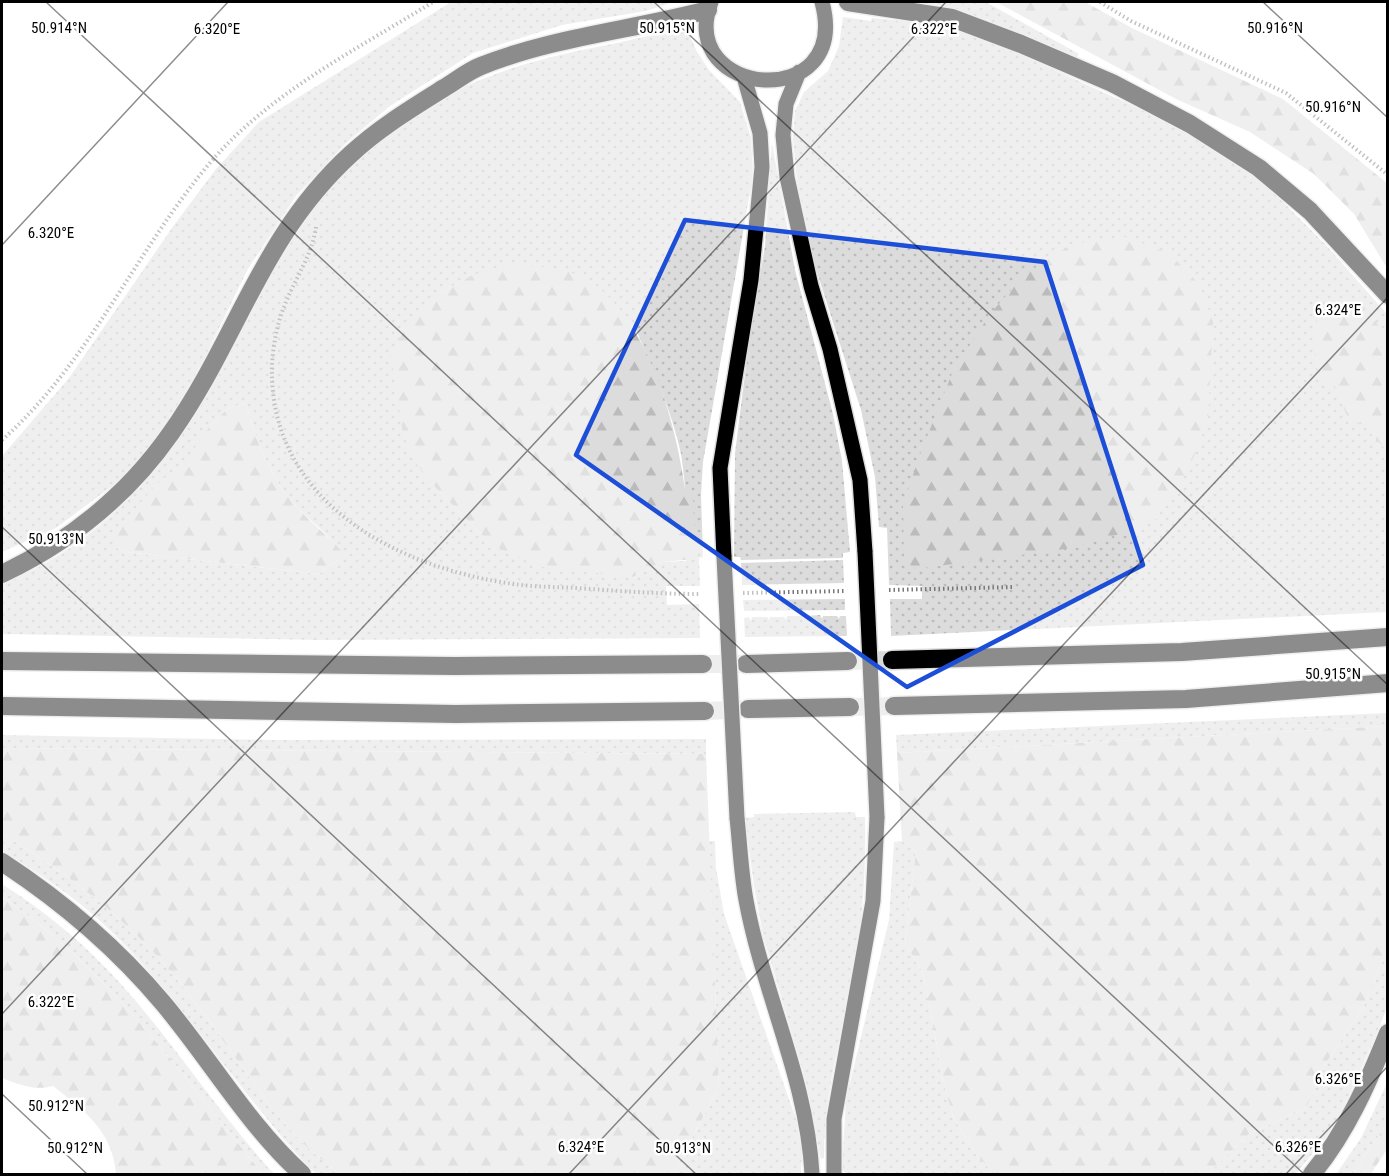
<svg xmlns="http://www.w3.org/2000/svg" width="1389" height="1176" viewBox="0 0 1389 1176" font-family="'Roboto Condensed',sans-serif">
<defs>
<pattern id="grass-dots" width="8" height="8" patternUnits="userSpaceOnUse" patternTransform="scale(1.5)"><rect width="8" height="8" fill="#dcdcdc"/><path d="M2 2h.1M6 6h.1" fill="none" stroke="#bbb" stroke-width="1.8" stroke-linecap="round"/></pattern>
<pattern id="forest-firs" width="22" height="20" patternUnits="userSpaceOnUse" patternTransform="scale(1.5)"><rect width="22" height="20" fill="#dcdcdc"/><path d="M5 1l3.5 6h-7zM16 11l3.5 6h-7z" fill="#bbb"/></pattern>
</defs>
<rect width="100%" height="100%" fill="#fff"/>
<path fill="url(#grass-dots)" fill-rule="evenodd" d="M451,2h222l-27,9 -84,14 -89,28 -83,53 -45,38 -49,52 -48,73 -44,90 -26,46 -27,41 -32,35 -63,47 -54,24v-96l67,-78 105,-153 42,-56 43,-47z
M901,2h85l93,52 -4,5 -115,-49z
M843,17l28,4 1,-3 63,6 47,13 202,92 79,53 63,63 61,69v298l-496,24 -1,-37h32v-13l-33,-1 -2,-57 -8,-1 -4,-50 -14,-67 -60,-188 -8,-83 2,-28 9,-19 24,-21 11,-25z
M688,31l8,19 13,20 31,32 11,36 2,37 -50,287 -2,33 2,62 -4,1 1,28h-34l1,19 32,-1 1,34 -383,2 -315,-6v-50c85,-33 155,-103 199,-182 36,-63 64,-133 108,-191 33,-43 77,-79 123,-107 56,-34 121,-49 185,-61 15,-3 31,-8 46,-9 6,0 16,-1 25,-3zM472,275l163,52c17,41 37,84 46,127 6,35 5,71 5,107l-24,1 -29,15 -150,-41 -48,-49 5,-193zM246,403c9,36 23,72 47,100 16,19 40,31 48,55l-22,16 -193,-22 -11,-5 28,-46 13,-16 31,-24 22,-34 19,-19z
M772,143l23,127 38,144 9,47 8,91 -7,1v5l-102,2 -1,-3h-6l1,-104 14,-111 16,-96z
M843,560l1,23 -102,2 -1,-22z
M845,599v11l-101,1 -1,-11z
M820,615l2,4 1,-3h14l2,3 1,-3h6l1,20 -102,1 -1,-19 5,-1 2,4 1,-4h15l2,3 1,-3h14l2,3 1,-4h15l2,3 1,-3z
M1388,713l-1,13 -490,27 -1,-18z
M2,735l272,5 432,-1v15l-704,-6z
M855,812l1,5h9c1,44 -1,89 -8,133 -11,70 -33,136 -33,208l-3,1 -18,-88 -40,-136 -9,-49 -9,-68 9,-1v-3z
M2,834c56,33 108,72 153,120 51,55 88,121 137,178 13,15 32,29 47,42h-23c-77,-78 -133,-177 -215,-252 -30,-28 -65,-50 -99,-72z
M709,841h6l1,27 8,46 72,205 6,33 -1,22h-128l46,-87z
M902,841l14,10 -11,92 18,30 22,115 8,29 24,39 18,18h-150l-3,-6 4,-69 43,-179 5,-78z
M2,884c43,27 84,61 118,99 55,61 99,131 154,191h-11c-81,-98 -154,-205 -261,-277z
M1387,949v58l-7,19 -38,85 -15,25 -31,38h-88l41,-40 57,-26 20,-45 37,-55z
M1387,1083v40l-34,51h-17l25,-36z"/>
<path fill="url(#forest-firs)" d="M996,2h89l47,26 151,71 104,84v85l-33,-54 -40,-40 -64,-42 -74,-33z
M1125,237l44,16 31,32 13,37 -5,96 -11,32 -17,34 -24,35 -29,13 -62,17 -149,20 -12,-8 -1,-56 16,-48 34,-86 37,-57 34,-39 48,-31z
M503,266c25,0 53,-1 77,10 65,31 96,146 105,213l8,2 2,68 -33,3 -29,15 -90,-10 -36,-14 -24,-17 -48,-49 -20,-25 -12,-28 -12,-78 18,-36 31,-26 32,-19z
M1355,305l10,2 22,30v114l-24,-26 -16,-9 -13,-32 -13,-4c-8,-20 -8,-40 -4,-61z
M246,403c9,36 23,72 47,100 13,15 29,28 43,42l6,7 -1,6 -22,16 -193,-22 -11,-5 -3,-12 44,-50 30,-24 23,-34 19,-19z
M1387,726v223l-24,59 -37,55 -20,45 -57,26 -41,40h-213l-18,-18 -24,-39 -8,-29 -22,-115 -18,-30 11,-92 -14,-10 -5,-88z
M2,748l704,6 13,333 -46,87h-334c-15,-13 -34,-27 -47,-42 -49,-57 -86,-123 -137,-178 -45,-48 -97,-87 -153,-120z
M2,897c107,72 180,179 261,277h-147c-3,-42 -31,-63 -63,-88 -20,5 -32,-1 -51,-8z
M1387,1123v26l-16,25h-18z"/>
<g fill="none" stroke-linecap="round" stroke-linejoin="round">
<path stroke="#d9d9d9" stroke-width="18" stroke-dasharray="18 9" stroke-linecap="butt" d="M848,661l44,-1
M703,664h43
M850,707l44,-1
M705,711l43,-2"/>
<g stroke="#dbdbdb" stroke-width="18">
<path id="primary" d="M711,2c-36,96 141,112 111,0
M799,72l-13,32 -3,31 4,42 24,109 19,63 30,131 5,72
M724,557l-4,-89 31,-188 11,-113 -2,-34 -16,-56
M737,818c3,27 4,55 9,82 17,93 61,179 66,274
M834,1174v-55l39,-218 4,-84"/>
</g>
<g stroke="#dbdbdb" stroke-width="21">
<path id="motorway" d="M848,2l104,16 69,26 91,39 78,41 69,44 51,43 78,84
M2,574c69,-33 125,-78 169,-141 67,-95 90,-197 180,-279 28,-26 61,-46 93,-66 12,-7 24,-17 37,-22 72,-29 152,-36 227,-56
M892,660l290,-8 206,-15
M2,661l452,5 249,-2
M746,664l102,-3
M2,706l454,8 249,-3
M894,706l292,-7 202,-16
M748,709l102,-2
M2,862c61,40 114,85 161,141 47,56 85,122 139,171
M1312,1174c34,-41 56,-91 76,-141"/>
</g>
<path stroke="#777" stroke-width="4" stroke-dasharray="1.5 3" stroke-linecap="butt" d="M1100,2l31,19 155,72 102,82
M316,227c-4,29 -22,53 -32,80 -7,17 -11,39 -12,58 -4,136 124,203 242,219 20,3 42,3 63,4 41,3 82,6 123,6
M2,440c87,-77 133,-188 207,-276 60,-71 147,-114 224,-162
M889,590l126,-3
M743,593l102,-2"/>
<use href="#primary" stroke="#000" stroke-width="15"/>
<use href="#motorway" stroke="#000" stroke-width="18"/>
<g stroke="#dbdbdb" stroke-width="18" stroke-linecap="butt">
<path id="primary-bridge" d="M865,552l12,265
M724,557l13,261"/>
</g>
<use href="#primary-bridge" stroke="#000" stroke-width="15"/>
</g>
<path d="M0 0H1389V1176H0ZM685,220l360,42 98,303 -236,122 -331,-232z" fill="#fff" fill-opacity=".55" fill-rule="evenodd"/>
<path fill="none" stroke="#1d4ed8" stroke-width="4.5" stroke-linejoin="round" d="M685,220l360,42 98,303 -236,122 -331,-232z"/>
<path fill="none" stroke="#000" stroke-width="1.5" stroke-opacity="0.45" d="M46,2l1258,1172M654,2l734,683M1263,2l125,116M2,245l226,-243M2,527l694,647M2,1014l944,-1012M2,1094l85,80M569,1174l819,-877M1286,1174l102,-108"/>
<g font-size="15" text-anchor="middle" fill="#000" stroke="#fff" stroke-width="5" stroke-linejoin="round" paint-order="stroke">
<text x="59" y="33">50.914°N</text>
<text x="667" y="33">50.915°N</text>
<text x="1275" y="33">50.916°N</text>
<text x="217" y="34">6.320°E</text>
<text x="934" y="34">6.322°E</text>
<text x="1333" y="112">50.916°N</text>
<text x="51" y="238">6.320°E</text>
<text x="1338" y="315">6.324°E</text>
<text x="56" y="544">50.913°N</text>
<text x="1333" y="679">50.915°N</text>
<text x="51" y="1007">6.322°E</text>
<text x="1338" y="1084">6.326°E</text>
<text x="56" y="1111">50.912°N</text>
<text x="581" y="1152">6.324°E</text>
<text x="1298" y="1152">6.326°E</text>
<text x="75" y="1153">50.912°N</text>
<text x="683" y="1153">50.913°N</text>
</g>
<rect width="1389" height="1176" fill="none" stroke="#000000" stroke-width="6"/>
</svg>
